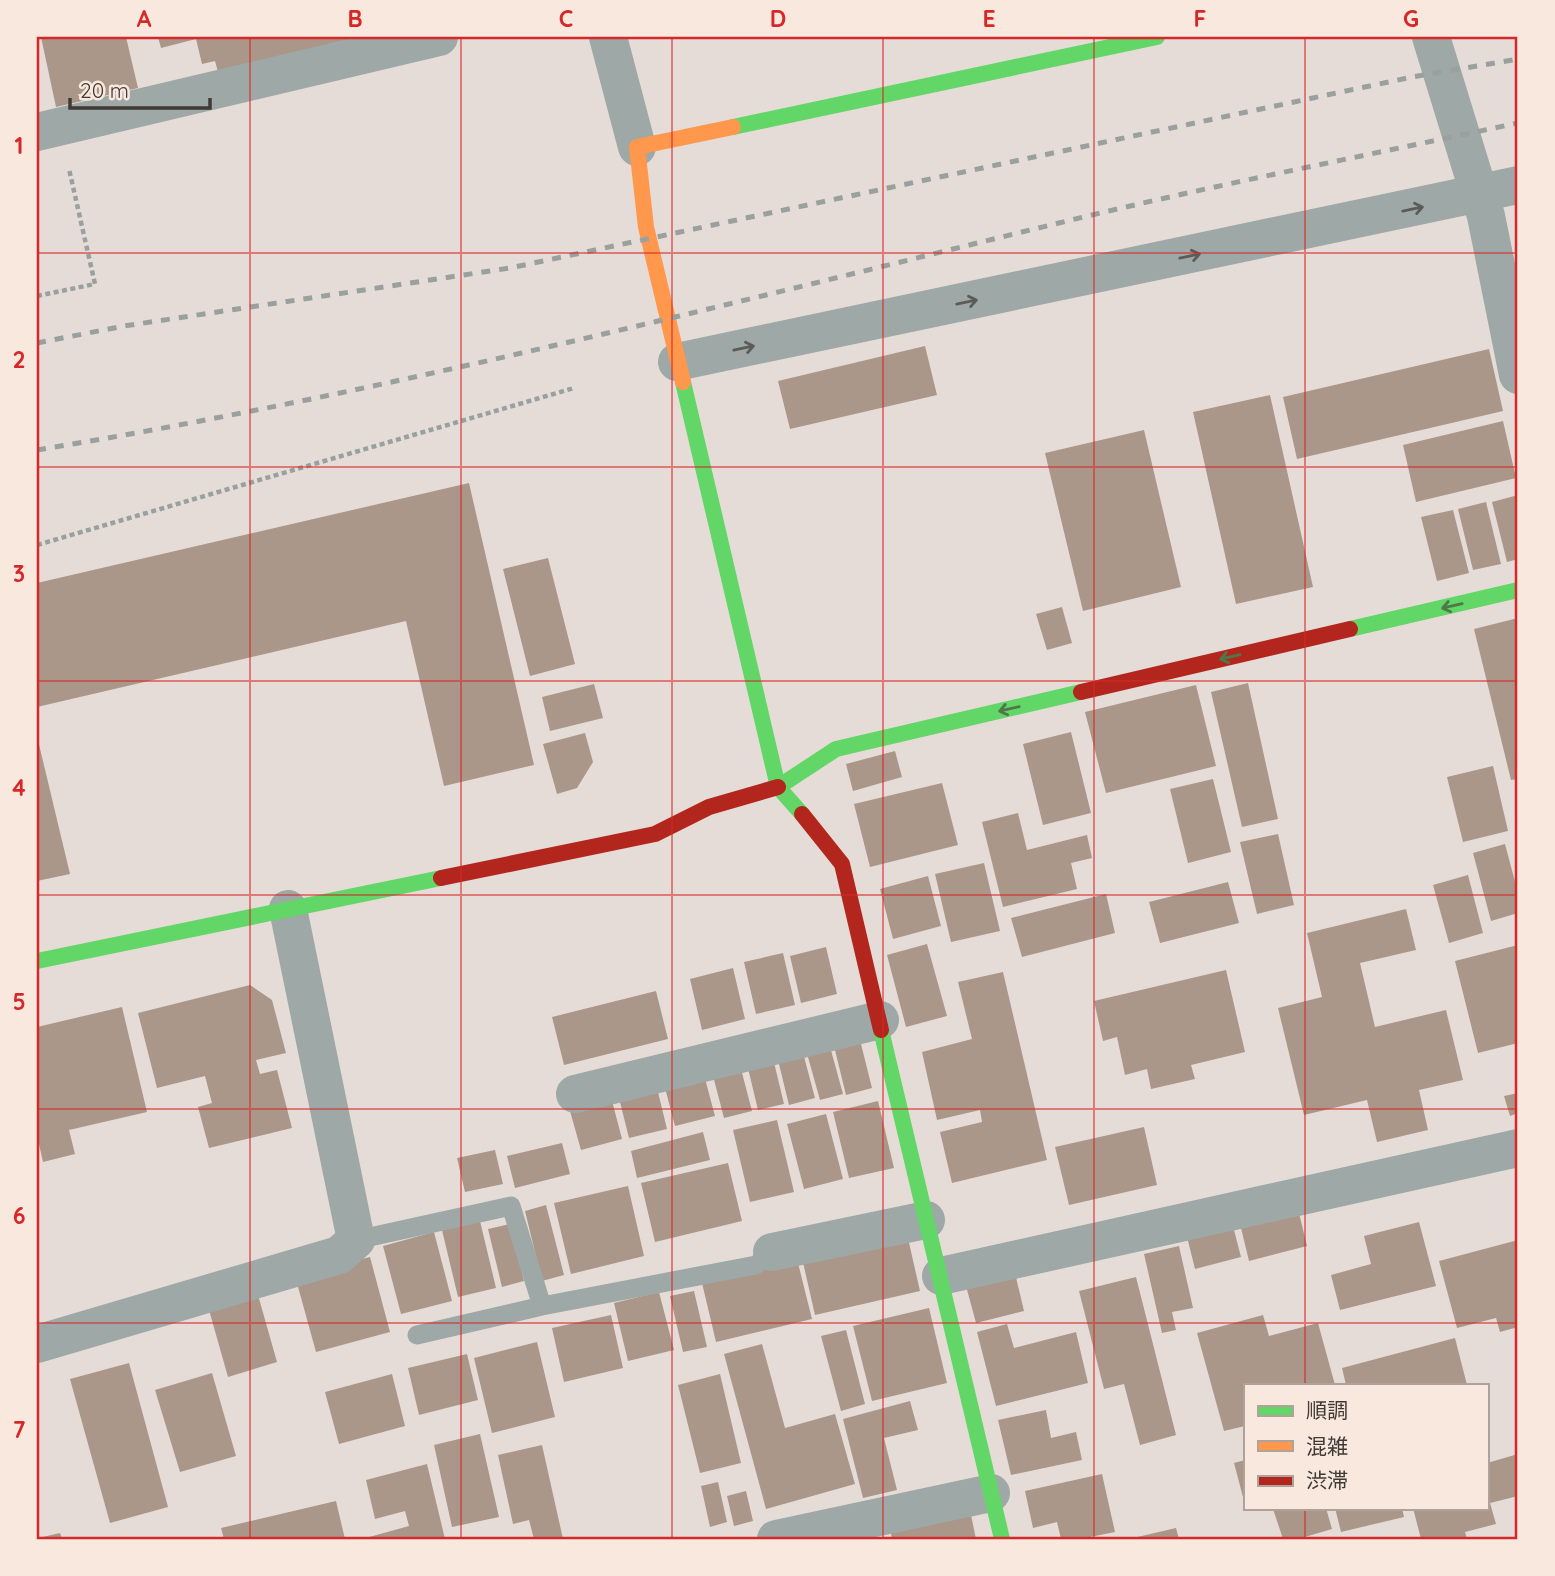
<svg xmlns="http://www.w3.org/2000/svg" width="1555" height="1576" viewBox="0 0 1555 1576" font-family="Quicksand,'Noto Sans JP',sans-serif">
<rect width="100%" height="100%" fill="#e6dcd7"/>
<path fill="#aa9789" d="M41,37h85l12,51 -82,19z
M158,37h200l-140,35 -3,-11 -13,3 -6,-25 -35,9z
M925,346l12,49 -147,34 -12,-48z
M1489,349l14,62 -206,48 -14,-62z
M1270,395l43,192 -77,17 -43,-192z
M1503,421l13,57 -100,24 -13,-57z
M1144,430l37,157 -98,24 -38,-158z
M469,483l65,282 -90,21 -38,-165 -369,86v-124z
M1518,495v64l-11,3 -15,-60z
M1486,502l15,62 -28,6 -15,-61z
M1453,510l16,63 -32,8 -16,-64z
M548,558l27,106 -45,12 -27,-107z
M1062,607l10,36 -25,7 -11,-36z
M1518,618v161l-7,1 -37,-151z
M1248,683l30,136 -36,8 -31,-135z
M594,684l9,34 -53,13 -8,-34z
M1196,685l20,81 -110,27 -21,-81z
M1071,732l20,81 -48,12 -20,-81z
M585,733l8,29 -16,26 -20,6 -14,-50z
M37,736l33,138 -33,7z
M895,751l7,26 -49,14 -7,-27z
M1493,766l15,65 -45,11 -16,-65z
M1213,779l18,73 -43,11 -18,-74z
M942,783l16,62 -88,22 -16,-63z
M1018,813l9,37 60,-15 5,23 -21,5 6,26 -74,18 -21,-85z
M1278,834l16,71 -37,9 -17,-72z
M1505,844l13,49v20l-27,8 -18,-68z
M984,863l16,68 -49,11 -16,-68z
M1468,875l15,58 -34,10 -16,-58z
M928,876l13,50 -48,13 -13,-50z
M1228,882l11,41 -79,20 -11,-41z
M1106,894l9,39 -93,24 -11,-39z
M1406,909l10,41 -56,13 15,64 71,-17 17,70 -44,10 9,40 -51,12 -10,-42 -63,15 -26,-107 44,-11 -15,-64z
M927,944l20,72 -41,11 -19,-72z
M1518,945v98l-40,10 -23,-92z
M826,947l11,47 -36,9 -11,-47z
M783,953l12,52 -39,9 -12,-52z
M733,968l12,51 -43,11 -12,-51z
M1226,970l19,82 -54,13 4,14 -44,10 -4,-20 -22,6 -8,-38 -14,4 -9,-40z
M1003,972l44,188 -95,23 -12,-51 42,-10 -2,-12 -43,10 -15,-68 50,-13 -14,-57z
M250,985l22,15 14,53 -30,7 4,14 17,-4 15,58 -83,20 -11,-41 14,-4 -7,-27 -48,12 -19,-75z
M656,991l12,48 -104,26 -12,-48z
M122,1007l25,105 -78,18 6,24 -32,8 -6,-27v-108z
M859,1036l13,52 -26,7 -13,-53z
M829,1043l14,51 -23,6 -14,-50z
M802,1049l13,49 -26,7 -12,-49z
M773,1058l11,46 -26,6 -11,-46z
M740,1065l12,46 -28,7 -12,-46z
M704,1075l11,41 -40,10 -11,-42z
M656,1084l11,45 -38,9 -11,-44z
M610,1093l12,46 -41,11 -13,-46z
M1518,1093v20l-8,3 -6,-20z
M878,1101l16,67 -45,10 -16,-66z
M826,1114l17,65 -39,10 -17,-65z
M777,1120l17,72 -44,10 -17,-72z
M1144,1127l13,58 -88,20 -14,-58z
M703,1132l7,28 -73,18 -6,-27z
M562,1143l8,31 -55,14 -8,-32z
M495,1150l8,34 -38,8 -8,-34z
M728,1163l14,58 -87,21 -14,-59z
M628,1186l16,70 -73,18 -17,-71z
M546,1205l18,70 -22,6 -17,-70z
M1298,1209l9,37 -58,15 -9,-37z
M480,1221l16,67 -38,9 -16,-67z
M1419,1222l17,64 -96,24 -9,-35 40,-11 -7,-28z
M510,1224l14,57 -22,6 -14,-58z
M1233,1226l8,31 -46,12 -8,-32z
M434,1232l18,69 -51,13 -18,-68z
M907,1234l13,57 -105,24 -13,-57z
M1518,1240v87l-18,5 -4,-14 -39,10 -18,-67z
M1179,1246l14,62 -21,4 4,18 -14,3 -18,-79z
M370,1257l20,75 -74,20 -21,-76z
M797,1259l15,60 -96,23 -14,-59z
M1015,1273l9,38 -48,12 -10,-37z
M1136,1277l40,158 -36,10 -16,-61 -20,5 -25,-98z
M694,1291l13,56 -24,5 -13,-56z
M659,1292l15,58 -46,11 -14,-58z
M258,1295l19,67 -49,15 -19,-67z
M929,1308l18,75 -75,18 -19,-75z
M611,1315l12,53 -59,14 -12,-54z
M1263,1315l6,21 49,-13 17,62h-90v41l-21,5 -27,-98z
M1007,1324l7,24 62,-16 12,51 -92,23 -19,-74z
M846,1330l19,74 -24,7 -20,-75z
M1455,1338l12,47h-121l-4,-17z
M537,1342l18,75 -63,16 -18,-75z
M762,1344l23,84 50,-14 20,70 -89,25 -42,-155z
M467,1354l11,46 -59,15 -11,-47z
M129,1363l39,144 -58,16 -40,-144z
M212,1373l24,83 -56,16 -25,-82z
M392,1374l13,52 -66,18 -14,-52z
M720,1374l21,89 -41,10 -22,-88z
M910,1401l8,29 -34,8 13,52 -34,8 -20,-79z
M1046,1410l5,28 25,-6 6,28 -71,15 -13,-55z
M480,1434l19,83 -47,10 -18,-82z
M542,1445l21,94h-29l-5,-19 -16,4 -15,-69z
M1518,1454v42l-28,7 6,21 -31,8 2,7h-46l-8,-31h74v-45z
M1245,1460v41h-1l-10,-38z
M427,1464l18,75h-83l47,-13 -4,-15 -30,8 -9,-39z
M1102,1474l13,58 -35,7h-19l-4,-17 -24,6 -8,-37z
M718,1482l9,40 -17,5 -9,-41z
M746,1491l7,30 -19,5 -7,-30z
M336,1501l9,38h-121l-3,-11z
M1326,1508l6,21 -34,10h-15l-10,-30z
M1335,1508h67l2,9 -63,15z
M970,1510l6,29h-84l-2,-11z
M1176,1528l3,11h-46v-1z
M60,1533l2,6h-23l-1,-1z"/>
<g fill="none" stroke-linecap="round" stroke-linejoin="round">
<path stroke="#98a0a0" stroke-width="4.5" stroke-dasharray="5 3.5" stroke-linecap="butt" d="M37,296l58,-12 -26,-115
M37,545l537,-157"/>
<path stroke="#9ea8a7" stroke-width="19" d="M356,1240l155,-34 31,100
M417,1335l125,-29 214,-41 16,-13"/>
<path stroke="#9ea8a7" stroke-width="38" d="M608,37l29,110
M1431,37l55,179 32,159
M37,132l402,-95
M677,362l841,-177
M575,1094l305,-74
M772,1252l154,-32
M941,1276l577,-128
M37,1344l302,-89 17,-15 -68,-331
M776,1539l215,-46"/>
<path stroke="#63d668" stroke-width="16" d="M733,127l424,-90
M683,382l95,405 24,27
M1350,629l168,-39
M778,787l58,-38 245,-57
M37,961l404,-83
M881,1030l121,509"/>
<path stroke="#ff974d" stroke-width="16" d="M683,382l-37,-155 -9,-80 96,-20"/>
<path stroke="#b3261e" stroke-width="16" d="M1081,692l269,-63
M802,814l40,50 39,166
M441,878l214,-44 54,-27 69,-20"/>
<path stroke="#9aa09d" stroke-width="5" stroke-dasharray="9 9" stroke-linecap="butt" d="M37,343l87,-17 386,-58 902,-191 106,-18
M37,450c348,-57 691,-146 1034,-230 148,-36 298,-65 447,-97"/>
</g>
<defs><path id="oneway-shaft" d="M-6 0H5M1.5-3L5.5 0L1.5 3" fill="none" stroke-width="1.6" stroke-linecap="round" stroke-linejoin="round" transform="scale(1.75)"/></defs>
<g stroke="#5c5b58">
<use href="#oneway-shaft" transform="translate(1413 209) rotate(-12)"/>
<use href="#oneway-shaft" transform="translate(1190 256) rotate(-12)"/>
<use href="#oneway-shaft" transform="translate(967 302) rotate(-12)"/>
<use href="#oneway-shaft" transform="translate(744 348) rotate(-12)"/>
</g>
<g stroke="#4e784a">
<use href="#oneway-shaft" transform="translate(1452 606) rotate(167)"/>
<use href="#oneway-shaft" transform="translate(1230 657) rotate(167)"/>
<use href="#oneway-shaft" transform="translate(1009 709) rotate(167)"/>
</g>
<path fill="none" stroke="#d62828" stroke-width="2" stroke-opacity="0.55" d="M250,37v1502M461,37v1502M672,37v1502M883,37v1502M1094,37v1502M1305,37v1348M37,253h1481M37,467h1481M37,681h1481M37,895h1481M37,1109h1481M37,1323h1481M1305,1508v31"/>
<rect width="1555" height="1576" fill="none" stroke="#f9e8de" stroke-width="77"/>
<rect x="1244" y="1384" width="245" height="126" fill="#f9e8de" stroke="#afa29b" stroke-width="2"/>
<rect x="1258" y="1406" width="35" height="10" fill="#63d668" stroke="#afa29b" stroke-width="2"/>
<text x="1306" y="1418" font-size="21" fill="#403a36">順調</text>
<rect x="1258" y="1441" width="35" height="10" fill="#ff974d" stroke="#afa29b" stroke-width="2"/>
<text x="1306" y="1454" font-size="21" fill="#403a36">混雑</text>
<rect x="1258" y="1476" width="35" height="10" fill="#b3261e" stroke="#afa29b" stroke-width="2"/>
<text x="1306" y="1488" font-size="21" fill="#403a36">渋滞</text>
<path d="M70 98v10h140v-10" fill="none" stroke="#403a36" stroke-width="3.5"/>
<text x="80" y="98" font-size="21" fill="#403a36" stroke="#f9e8de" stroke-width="5" paint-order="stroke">20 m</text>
<rect x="38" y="38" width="1478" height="1500" fill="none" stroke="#d62828" stroke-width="2.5"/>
<g font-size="23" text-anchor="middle" font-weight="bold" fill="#d62828">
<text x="144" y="27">A</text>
<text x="355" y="27">B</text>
<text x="566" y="27">C</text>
<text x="778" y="27">D</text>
<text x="989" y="27">E</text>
<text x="1200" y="27">F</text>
<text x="1411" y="27">G</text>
<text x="19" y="154">1</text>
<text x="19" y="368">2</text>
<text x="19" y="582">3</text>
<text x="19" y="796">4</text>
<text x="19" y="1010">5</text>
<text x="19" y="1224">6</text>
<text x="19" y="1438">7</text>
</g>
</svg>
